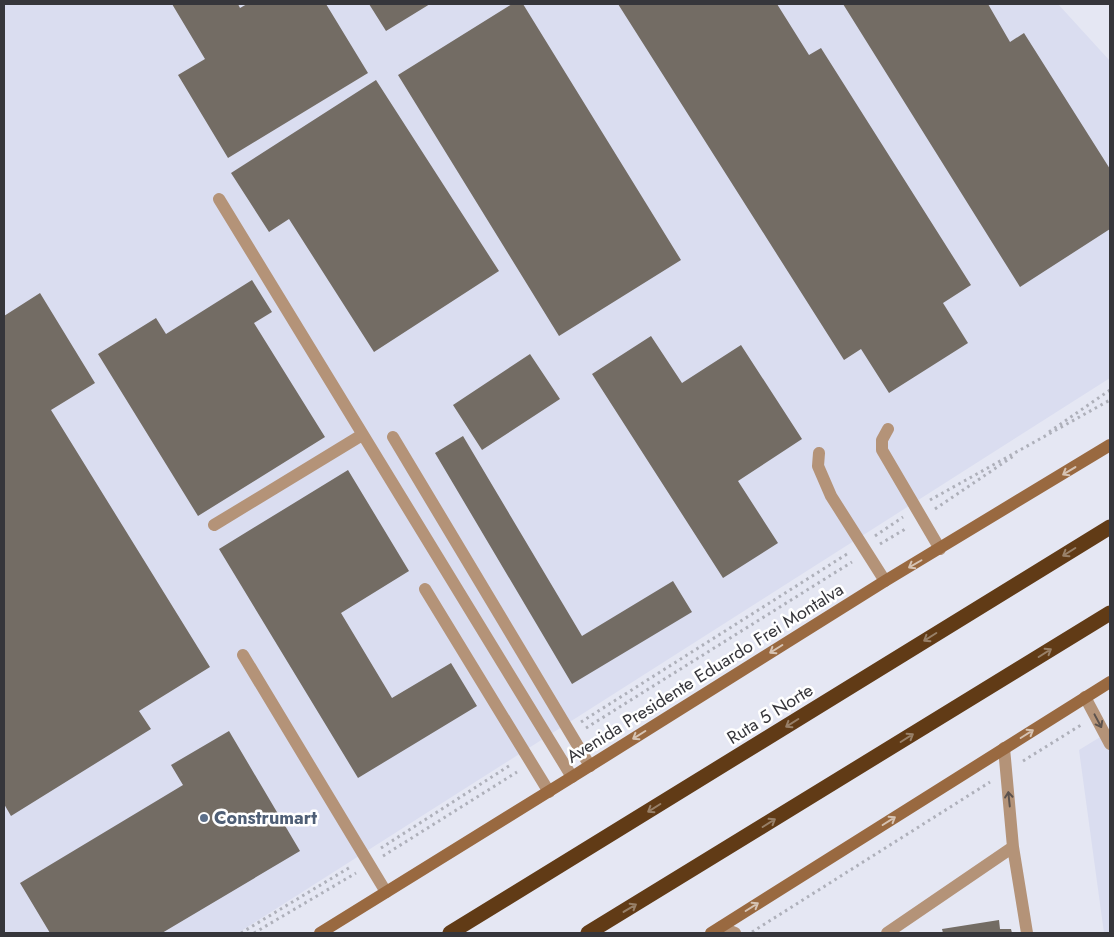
<svg xmlns="http://www.w3.org/2000/svg" width="1114" height="937" viewBox="0 0 1114 937" font-family="Jost,sans-serif">
<rect width="100%" height="100%" fill="#e5e7f3"/>
<path fill="#daddf0" d="M4,4h1054l52,57v317l-872,555h-234z
M1110,731v202h-6l-25,-183z"/>
<path fill="#736c64" d="M172,4h66l2,4 7,-4h79l42,69 -140,85 -50,-83 27,-16z
M369,4h61l-44,27z
M512,4h11l158,256 -122,76 -161,-261z
M618,4h159l32,51 12,-7 150,237 -28,18 25,40 -79,50 -28,-44 -17,11z
M843,4h145l22,38 14,-9 86,136v60l-90,58z
M376,80l123,191 -125,81 -85,-133 -20,13 -38,-59z
M252,280l20,32 -18,11 71,114 -127,79 -100,-162 58,-36 10,16z
M40,293l55,90 -44,27 159,257 -71,44 12,18 -140,87 -7,-12v-488z
M651,336l31,47 59,-38 61,94 -64,42 40,62 -55,35 -131,-204z
M530,354l30,45 -78,51 -29,-45z
M463,436l119,200 91,-55 19,31 -120,72 -137,-231z
M348,470l61,101 -68,42 51,85 59,-35 26,43 -119,72 -139,-229z
M229,731l71,120 -138,82h-112l-30,-50 163,-98 -12,-20z
M999,920l1,9h11l1,4h-69l-1,-4z"/>
<g fill="none" stroke-linecap="round" stroke-linejoin="round">
<path stroke="#aeb0ba" stroke-width="3" stroke-dasharray="2.5 4" stroke-linecap="butt" d="M1049,432l61,-42
M930,500l180,-100
M935,509l80,-54
M875,536l28,-19
M880,544l27,-16
M581,722l266,-168
M586,728l266,-166
M1023,761l58,-36
M381,848l131,-84
M383,856l134,-84
M752,932l238,-150
M241,933l111,-67
M254,933l102,-60"/>
<path stroke="#b49378" stroke-width="12" d="M219,199l353,578
M888,429l-6,11v10l58,99
M393,437l197,329
M819,453l-1,13 13,30 54,85
M214,525l148,-90
M425,589l124,203
M243,655l143,237
M1085,697l25,47
M1004,748l9,99 14,86
M721,927l14,6
M887,933l126,-86"/>
<path stroke="#996940" stroke-width="12" d="M320,933l252,-156 313,-196 225,-136
M711,933l399,-251"/>
<path stroke="#613b16" stroke-width="15" d="M450,933l660,-406
M588,933l522,-320"/>
</g>
<defs><path id="oneway-shaft" d="M-6 0H5M1.5-3L5.5 0L1.5 3" fill="none" stroke-width="1.6" stroke-linecap="round" stroke-linejoin="round" transform="scale(1.25)"/></defs>
<g stroke="#d6c3b3">
<use href="#oneway-shaft" transform="translate(1069 471) rotate(149)"/>
<use href="#oneway-shaft" transform="translate(915 564) rotate(150)"/>
<use href="#oneway-shaft" transform="translate(776 649) rotate(148)"/>
<use href="#oneway-shaft" transform="translate(1027 734) rotate(-32)"/>
<use href="#oneway-shaft" transform="translate(639 735) rotate(148)"/>
<use href="#oneway-shaft" transform="translate(889 821) rotate(-32)"/>
<use href="#oneway-shaft" transform="translate(752 907) rotate(-32)"/>
</g>
<g stroke="#988068">
<use href="#oneway-shaft" transform="translate(1069 552) rotate(148)"/>
<use href="#oneway-shaft" transform="translate(930 637) rotate(148)"/>
<use href="#oneway-shaft" transform="translate(1045 653) rotate(-32)"/>
<use href="#oneway-shaft" transform="translate(792 723) rotate(148)"/>
<use href="#oneway-shaft" transform="translate(907 738) rotate(-32)"/>
<use href="#oneway-shaft" transform="translate(654 808) rotate(148)"/>
<use href="#oneway-shaft" transform="translate(769 823) rotate(-32)"/>
<use href="#oneway-shaft" transform="translate(630 908) rotate(-31)"/>
</g>
<g stroke="#5c524d">
<use href="#oneway-shaft" transform="translate(1098 721) rotate(62)"/>
<use href="#oneway-shaft" transform="translate(1009 799) rotate(-96)"/>
</g>
<circle fill="#5c6f8a" stroke="#fff" stroke-width="2" cx="204" cy="818" r="5"/>
<g text-anchor="middle" dominant-baseline="central" stroke-width="5" stroke-linejoin="round" paint-order="stroke">
<g font-size="18" fill="#36363b" stroke="#fff">
<text transform="translate(705 673) rotate(-32)">Avenida Presidente Eduardo Frei Montalva</text>
<text transform="translate(770 714) rotate(-32)">Ruta 5 Norte</text>
</g>
<g font-size="18" font-weight="bold" fill="#4e5e75" stroke="#fff" text-anchor="start">
<text x="214" y="818">Construmart</text>
</g>
</g>
<rect width="1114" height="937" fill="none" stroke="#36363b" stroke-width="10"/>
</svg>
